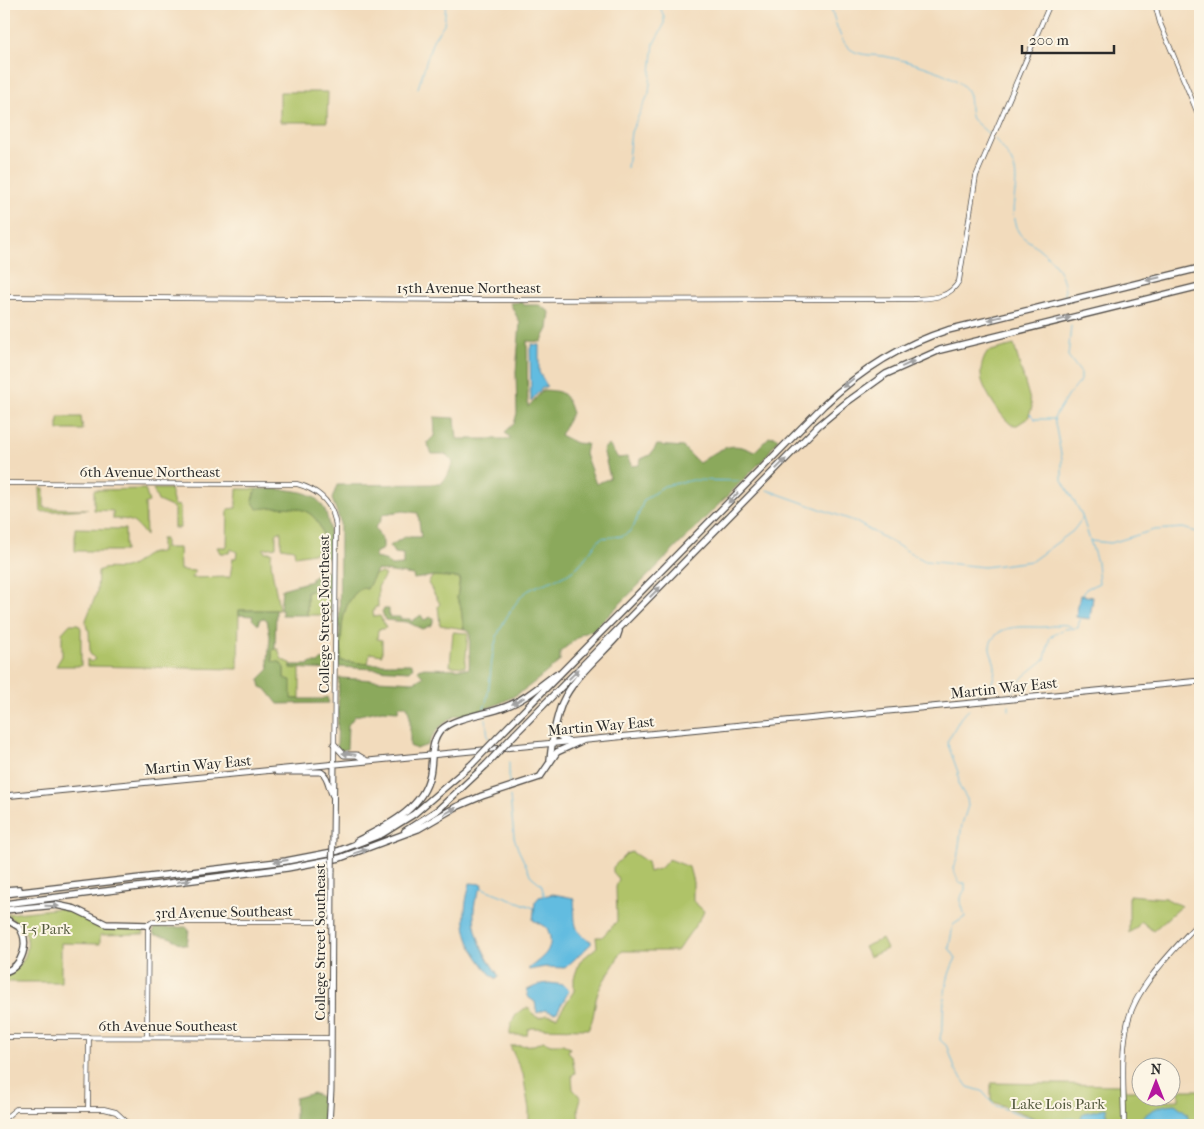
<svg xmlns="http://www.w3.org/2000/svg" width="1204" height="1129" viewBox="0 0 1204 1129" font-family="'IM FELL French Canon',serif">
<rect width="100%" height="100%" fill="#fcf5e5"/>
<filter id="ink" filterUnits="userSpaceOnUse"><feTurbulence type="fractalNoise" baseFrequency=".02" numOctaves="2"/><feDisplacementMap in="SourceGraphic" scale="10" xChannelSelector="R" yChannelSelector="G"/><feConvolveMatrix kernelMatrix="1 2 1 2 8 2 1 2 1" color-interpolation-filters="sRGB"/></filter>
<filter id="wash" filterUnits="userSpaceOnUse"><feTurbulence type="fractalNoise" baseFrequency=".0096" numOctaves="4" result="noise"/><feDisplacementMap in="SourceGraphic" scale="20" xChannelSelector="R" yChannelSelector="G"/><feGaussianBlur stdDeviation="1.12" result="paint"/><feColorMatrix in="noise" values="0 0 0 0 0 0 0 0 0 0 0 0 0 0 0 0 0 1.4 0 .05"/><feComposite in="paint" operator="in"/></filter>
<g filter="url(#wash)">
<rect width="100%" height="100%" fill="#f2dbbc"/>
<path fill="#afc367" stroke="#6d7749" d="M280,92h48l-1,30h-47z
M1014,345l18,62 -4,11 -11,7h-5c-10,-6 -31,-38 -31,-50 -1,-8 3,-17 6,-23z
M58,417h23l2,13h-25z
M40,488h4v20l44,1 -47,3z
M145,489l4,13 -4,1 1,33c-12,-15 -13,-17 -33,-17v-8l-19,-1v-20z
M153,489h17l4,16 6,1v22h-6v-20l-16,-7z
M237,489h19l-4,11 5,8c39,-3 66,-4 68,43l-30,5 -1,-7 -13,-2v-16l-5,3v13l-13,2 2,3h7c-4,9 6,44 7,58h-40l-1,59 -151,-3v-7l4,3 4,-3 -5,-5 -1,-24 -2,-1 -1,-9 11,-28 1,-21c8,-5 19,-1 27,-3 17,-5 14,-15 36,-16v-13h4v9h14l1,22 15,1 -4,7 39,-1 3,-19h3l1,-6 -6,-3 -2,4h-9l-3,-6h10l1,-38 8,-1z
M75,528l50,1v22h-50z
M381,573l4,2 -7,12v20h-3l-2,5 1,5 6,-1 6,12 -8,2 -1,9 5,1v15l-12,-2 -2,11 -27,-3c1,-25 -3,-58 21,-73l5,1 8,-15z
M433,576l27,1 -3,21c6,10 4,19 7,31l-24,-4 -2,-19 2,-2 -12,-21z
M314,590l17,2 -1,23h-23v-23z
M70,624h8l3,4v38h-25l6,-10v-23z
M453,632l15,1 -3,34 -15,-1z
M278,649l4,11 9,3v5h9v31h-9l-7,-21v-10l-12,-7v-11z
M632,852l15,10 2,10 12,-4 8,-9 20,8 4,15v19l11,10 -2,5 -25,35h-55l-3,4c-5,12 -15,23 -20,35 -6,13 -3,27 -11,39l-56,-1 -4,1 -1,6h-17c-1,-11 7,-28 20,-27l3,7 6,3 7,-3 11,2 17,-26v-13l6,-17 17,-14 -1,-10h6l15,-16 -1,-34 3,-8 -6,-7v-5l13,-13z
M1129,895l36,3 16,8 -28,25 -12,-10 -4,6 -8,6z
M61,908l24,10 11,8 47,4 1,4 -44,1v9l-39,-1v39h-57v-8c19,-3 29,-27 20,-44 -4,-7 -13,-10 -17,-16z
M882,939l5,10 -18,8 -5,-10z
M543,1041l8,3h12l7,4 -2,3 4,5 3,17 -3,2 1,14 8,9 -3,11 1,13 -2,3h-48v-16l-6,-35 -13,-28 24,-1z
M991,1083l133,2 2,5h15l1,6 12,1 1,4 24,-1v-10h21v35h-158v-4l-51,-20z"/>
<path fill="#8ba95c" stroke="#5b6a44" fill-rule="evenodd" d="M521,302l3,3h15l11,7 -2,17 -7,13 -14,-1 1,66 15,-17c22,1 22,3 29,23l-12,22 16,8 11,1 -2,10 11,30 14,-6 -7,-29 6,-4 9,13 9,-1 5,9 7,-1 2,-6 9,-4 7,-10 26,2 16,16c20,-13 32,-24 55,-11l15,-15 6,-1 3,3 -13,19 -171,172 -12,4 -22,18v9c-30,25 -43,38 -81,50 -7,3 -15,7 -22,4 -14,8 -23,16 -29,30l-12,4 -6,-3v-29l-3,-11h-8l-1,5 -16,-1 -27,6 -7,9 -1,24 -7,2 -3,-5 2,-68 75,4 9,-5 -5,-6 2,-3 49,1 1,-37 -6,-3c-3,-12 -1,-21 -7,-31l3,-20 -27,-2 -19,3 -1,-4 -36,-5 -10,19 -5,-1c-24,15 -20,47 -21,73l27,3h42l3,2 -1,3 -2,2 -71,-4 1,-146 -8,-22 5,-14 104,-1 7,-9 5,-13 -8,-8h-13l-5,-11 8,-8 -1,-18 21,1 2,21h54l-6,-7 9,-8 3,-11 -1,-41 4,-49 -10,-20zM403,511l15,2 3,24h-17l-14,9 4,7 9,1v11l-12,1 -6,-6 -10,-2v-5l8,-4v-7l-8,-15 5,-5 3,-8z
M256,489c59,0 76,3 74,68l-6,2 -1,-2 -4,1 -2,-8h7c-1,-46 -29,-45 -67,-41l-5,-9z
M321,571l10,1v20l-17,-2 -7,2v23h-25v-5h-2l2,-21 29,-8v-3z
M384,609h5v8h11v2h10l1,3 10,-7 3,5 7,-3 3,1 -2,7 -10,4 -15,-7 -22,-2 -3,-9z
M239,610h37l-1,39 -3,1v11l8,1 4,6v10l7,2v19h31l5,-2 2,6 -51,1 -12,-15 -5,-2 -2,-8 10,-10 -1,-8 2,-24 -3,-17 -3,-2 -4,1 -2,6 -6,-6 1,-3 -14,-1z
M322,659l8,6v5l-39,-2v-3h18v-2h9z
M186,927l3,3 -2,15c-8,0 -11,-6 -19,-8 -5,-2 -11,0 -15,-4l2,-5z
M313,1093l10,5 1,25 -2,2 -27,-1v-26z"/>
<path fill="#62bce0" stroke="#467486" d="M532,344l7,1v27l8,14 -6,3 -10,12 -1,-52z
M1080,595l13,2 -3,22 -14,-2z
M470,883l13,1c-2,6 -7,12 -8,18 -5,25 8,52 22,71l2,4 -2,2c-7,-4 -12,-11 -16,-17 -20,-27 -19,-47 -11,-79z
M553,894l21,4c2,18 -4,34 17,43v3l-26,24 -20,-1 -16,3 -1,-1c14,-12 29,-19 19,-41l-14,-8 2,-18 4,-5z
M549,983l15,2 5,6 -12,21 -3,1 -9,-3 -8,3 -2,-11 -7,-5 -1,-7 14,-6z
M1175,1104l12,9 3,12h-54c11,-14 22,-20 39,-21z
M1106,1108l2,13 5,4h-27l-7,-5 5,-7z"/>
<g fill="none" stroke-linecap="round" stroke-linejoin="round">
<path stroke="#62bce0" stroke-width="1" d="M830,4c4,13 9,36 20,45 11,8 25,5 38,8 20,4 66,16 78,32 6,9 2,20 6,30l18,16
M418,88l15,-48 11,-16 2,-20
M994,138c8,9 18,21 21,33 4,20 -8,40 3,60 3,6 9,9 14,12 19,15 33,27 33,52
M627,168l4,-36 18,-39 5,-50 10,-18v-8l-5,-13
M1071,326l-3,30 13,17v7l-13,15 -14,23 8,41v21l19,33 16,49 2,21 -13,6 -3,6
M1030,414l5,5h19
M767,490l87,31 71,40 59,6 48,-6 41,-30 9,-12
M1091,541l20,2 43,-13 29,-2 17,5
M1012,692l12,-16 21,-17 5,-22 14,-8 14,-1 2,-10
M974,695l18,-12c1,-4 3,-10 3,-15 0,-10 -8,-16 -4,-26 9,-20 38,-14 54,-15 11,-1 17,-5 27,0
M1009,705v5
M484,709c8,-23 5,-48 13,-72 4,-12 20,-40 32,-47 12,-7 27,-9 39,-16 15,-9 22,-25 33,-36l22,-2 6,-4 5,-6 10,-26 20,-14 29,-6 46,1
M969,710l-8,7 -14,25 11,30 1,14 8,13 1,7 -6,18 -5,36 -4,8 6,15h6v7c-8,10 -2,16 0,27l-12,8 -4,23 7,10c-11,20 -13,44 -13,66 0,5 -3,10 -3,16l8,7 7,22 13,18 14,4 12,14 53,19c12,-1 20,-8 31,-4
M486,719l2,19
M509,762v21
M510,797l4,40 4,12 13,27 10,8 4,13
M482,888l52,20"/>
</g>
</g>
<g filter="url(#ink)">
<g fill="none" stroke-linecap="round" stroke-linejoin="round">
<g stroke="#494541" stroke-width="5.5">
<path id="tertiary" d="M1155,4l5,19 40,96
M4,297l475,3 434,-1c19,-1 36,0 46,-18l17,-105 74,-172
M4,483l293,1c22,6 37,20 39,44l-2,236
M4,1037l327,1
M147,1037l1,-112 4,-3h180
M88,1109l1,-72
M4,1119l12,-10h88l12,3 14,13"/>
</g>
<g stroke="#494541" stroke-width="6">
<path id="secondary" d="M1124,1125c0,-33 -4,-71 4,-104 9,-36 48,-73 72,-100"/>
</g>
<g stroke="#494541" stroke-width="7">
<path id="primary" d="M334,744l10,11h13l10,6
M277,772h44c8,4 7,16 12,24
M4,796l1196,-115
M333,837l1,-73
M329,1125l2,-35 1,-218"/>
</g>
<g stroke="#494541" stroke-width="8">
<path id="motorway" d="M555,728l3,7 10,7
M515,734l303,-308 29,-24 39,-28 54,-24 260,-64
M498,737l326,-332c36,-34 76,-60 124,-75l252,-62
M550,760c2,-19 5,-39 12,-57 11,-25 37,-46 55,-66l2,-6
M405,831l34,-22 47,-44
M357,841c29,-15 66,-31 73,-67 3,-14 0,-32 11,-44 13,-13 47,-16 64,-23 19,-7 35,-21 51,-33
M4,890l15,-1
M4,894l282,-33 52,-10 44,-17 32,-20 58,-50
M4,904l283,-36 53,-10 78,-29 38,-22 26,-11 58,-19 17,-25 24,-11
M4,910l52,-5 19,4 31,15 42,1
M4,918l15,9c11,15 4,40 -15,45"/>
</g>
<use href="#tertiary" stroke="#fff" stroke-width="4"/>
<use href="#secondary" stroke="#fff" stroke-width="4.5"/>
<use href="#primary" stroke="#fff" stroke-width="5"/>
<use href="#motorway" stroke="#fff" stroke-width="5.5"/>
<g stroke="#494541" stroke-width="7" stroke-linecap="butt">
<path id="primary-bridge" d="M332,872l1,-35"/>
</g>
<g stroke="#494541" stroke-width="8" stroke-linecap="butt">
<path id="motorway-bridge" d="M472,764l26,-27
M486,765l29,-31"/>
</g>
<use href="#primary-bridge" stroke="#fff" stroke-width="5"/>
<use href="#motorway-bridge" stroke="#fff" stroke-width="5.5"/>
</g>
<defs><path id="oneway-solid" d="M-6-.8H1V-3.2L6.5 0L1 3.2V.8H-6Z" transform="scale(1.25)"/></defs>
<g fill="#a0a0a0">
<use href="#oneway-solid" transform="translate(1153 279) rotate(166)"/>
<use href="#oneway-solid" transform="translate(995 318) rotate(166)"/>
<use href="#oneway-solid" transform="translate(1064 319) rotate(-14)"/>
<use href="#oneway-solid" transform="translate(908 364) rotate(-25)"/>
<use href="#oneway-solid" transform="translate(848 383) rotate(141)"/>
<use href="#oneway-solid" transform="translate(781 464) rotate(-45)"/>
<use href="#oneway-solid" transform="translate(733 498) rotate(134)"/>
<use href="#oneway-solid" transform="translate(655 592) rotate(-45)"/>
<use href="#oneway-solid" transform="translate(574 674) rotate(-45)"/>
<use href="#oneway-solid" transform="translate(518 701) rotate(152)"/>
<use href="#oneway-solid" transform="translate(349 754) rotate(-173)"/>
<use href="#oneway-solid" transform="translate(450 811) rotate(-30)"/>
<use href="#oneway-solid" transform="translate(361 851) rotate(-19)"/>
<use href="#oneway-solid" transform="translate(281 861) rotate(173)"/>
<use href="#oneway-solid" transform="translate(184 881) rotate(-7)"/>
<use href="#oneway-solid" transform="translate(52 906) rotate(1)"/>
</g>
</g>
<g text-anchor="middle" dominant-baseline="central" stroke-width="4" stroke-linejoin="round" paint-order="stroke">
<g font-size="15" fill="#2b2b2b" stroke="#fcf5e5">
<text x="469" y="288">15th Avenue Northeast</text>
<text x="150" y="472">6th Avenue Northeast</text>
<text transform="translate(324 614) rotate(-90)">College Street Northeast</text>
<text transform="translate(1004 688) rotate(-6)">Martin Way East</text>
<text transform="translate(601 726) rotate(-5)">Martin Way East</text>
<text transform="translate(198 765) rotate(-5)">Martin Way East</text>
<text transform="translate(224 912) rotate(-1)">3rd Avenue Southeast</text>
<text transform="translate(320 942) rotate(-90)">College Street Southeast</text>
<text x="168" y="1026">6th Avenue Southeast</text>
</g>
<g font-size="15" fill="#53593d" stroke="#fcf5e5">
<text x="46" y="929">I-5 Park</text>
<text x="1058" y="1104">Lake Lois Park</text>
</g>
</g>
<rect width="1204" height="1129" fill="none" stroke="#fcf5e5" stroke-width="20"/>
<g transform="translate(1156 1082)"><circle r="24" fill="#fcf5e5" stroke="#a8a49b"/>
<path d="M0-4L9 19L0 12L-9 19Z" fill="#b5179e"/>
<text y="-8" font-size="14" font-weight="bold" text-anchor="middle" fill="#2b2b2b">N</text>
</g>
<path d="M1022 45v8h92v-8" fill="none" stroke="#2b2b2b" stroke-width="2.5"/>
<text x="1029" y="45" font-size="15" fill="#2b2b2b" stroke="#fcf5e5" stroke-width="4" paint-order="stroke">200 m</text>
</svg>
